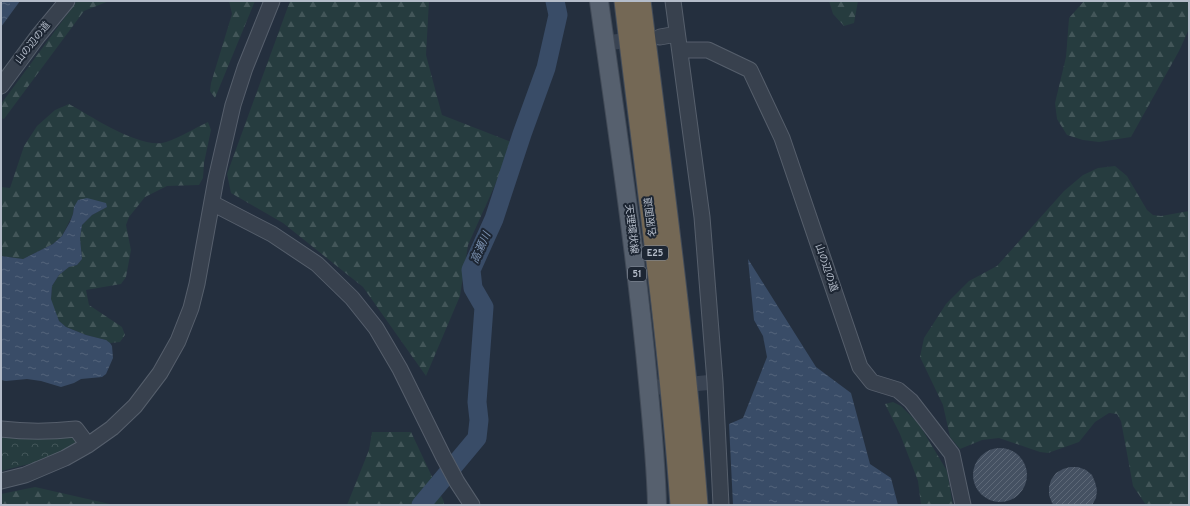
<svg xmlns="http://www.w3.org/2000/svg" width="1190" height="506" viewBox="0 0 1190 506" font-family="Overpass,'Noto Sans JP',sans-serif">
<defs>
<pattern id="forest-firs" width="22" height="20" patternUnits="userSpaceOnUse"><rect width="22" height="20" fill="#263c3f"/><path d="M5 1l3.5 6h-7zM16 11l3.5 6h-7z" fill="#435659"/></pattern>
<pattern id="park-crowns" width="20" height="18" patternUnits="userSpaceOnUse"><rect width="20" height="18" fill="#263c3f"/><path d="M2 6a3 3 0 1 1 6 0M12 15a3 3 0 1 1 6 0" fill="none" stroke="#435659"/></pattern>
<pattern id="water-ripples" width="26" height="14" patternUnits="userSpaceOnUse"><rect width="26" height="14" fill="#394c67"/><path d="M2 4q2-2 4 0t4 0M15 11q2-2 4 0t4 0" fill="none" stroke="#53647b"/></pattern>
<pattern id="building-hatch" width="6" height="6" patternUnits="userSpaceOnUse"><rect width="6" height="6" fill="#455162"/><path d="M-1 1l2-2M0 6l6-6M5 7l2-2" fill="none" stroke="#5d6877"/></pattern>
</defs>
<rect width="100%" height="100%" fill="#242f3e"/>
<path fill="url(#forest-firs)" d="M77,1h32l-25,10 -80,108 -3,-1v-14z
M229,1h26l-40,97 -5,-7 1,-8 21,-69z
M290,1h139l-3,54 16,60 72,28 -46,102 -8,51 -34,80 -63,-89 -80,-64 -52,-30 -4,-19z
M829,1h29l-4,22 -10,3 -11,-12z
M1084,1h105v28l-10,22 -48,86 -32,5 -16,-2 -16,-5 -10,-16 -2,-16 11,-46 3,-39z
M69,104c22,12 72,46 97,38 13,-4 29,-14 42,-20l3,8 -7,33 -1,15 -4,7 -32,1 -22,11 -16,20 -3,8 5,25 -5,27 -5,7 -35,6 3,15 33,22 3,8 -5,7 -10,1 -4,-3 -20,-5 -20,-8 -7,-6 -6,-13 -2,-9 1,-13 7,-11 10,-8 8,-2 5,-6 -2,-21 2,-13 10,-10 15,-8h-33l-1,7 -11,22 -9,8 -30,15 -22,-3v-69l9,1 14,-42 13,-20 18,-16z
M1115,166l12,10 20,34 6,5 8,1 28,-5v294h-43l-13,-19 -12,-65 -4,-7 -8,-1 -14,9 -16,20 -31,11 -8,-1 -41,-14 -17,2 -22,9 -10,-12 -7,-32 -23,-48 4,-19 22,-34 23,-23 28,-15 67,-75 19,-16 15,-7z
M893,402l8,4 18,18 28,47 6,34h-32l-3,-24 -18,-47 -15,-30z
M372,432h39l33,70v3h-97l22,-55z
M35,487l79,18h-113v-11z"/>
<path fill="url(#park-crowns)" d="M1,434l17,3h54l8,7 -35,16 -44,11z"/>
<path fill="url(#water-ripples)" d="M1,1h19l-19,26z
M87,198l19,5 1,4 -15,8 -10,10 -2,13 2,21 -5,6 -8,2 -10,8 -7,11 -1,13 8,22 7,6 20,8 20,5 4,3 2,3 1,12 -7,16 -4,3 -21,2 -7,4 -13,4 -20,-6 -14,-2 -21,2 -5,-1v-124l22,3 30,-15 9,-8 8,-14 3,-8 1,-7 4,-7z
M748,259l68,108 35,26 19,71 21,14 7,27h-165l-4,-81 14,-6 24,-61 -4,-21 -9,-16z"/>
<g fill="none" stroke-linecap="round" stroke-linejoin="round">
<path stroke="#394c67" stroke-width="19" d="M421,505l56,-67 2,-18 -2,-18 7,-95 -11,-19 -2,-18 23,-51 28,-85 24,-66 12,-53 -3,-14"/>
</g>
<path fill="url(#building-hatch)" d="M973 475a27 27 0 1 1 54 0a27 27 0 1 1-54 0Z
M1070,467h8l8,3 6,5 3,7 2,8 -1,8 -4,7h-38l-2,-2 -3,-8v-8l2,-7 5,-7 7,-4z"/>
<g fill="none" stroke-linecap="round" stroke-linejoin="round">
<path stroke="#3a4453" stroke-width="15" stroke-dasharray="15 8" stroke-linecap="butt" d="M614,42l26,-3
M648,388l67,-6"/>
<g stroke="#565f6c" stroke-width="17">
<path id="minor" d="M673,1l29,216 13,165 6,123
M660,37l17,-3
M680,50h28l42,20 32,68 78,229 12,15 26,8 13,11 41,53 11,51
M1,86l37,-50 29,-35
M212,203l60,31 45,30 35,34 24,30 24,41 43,87 14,26 15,23
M1,429c25,3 49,3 75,0l12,16
M1,481l24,-6 40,-17 23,-13 24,-17 23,-22 25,-33 18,-32 13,-33 6,-24 19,-105 17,-74 12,-37 27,-67"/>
</g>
<g stroke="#414a57" stroke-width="20">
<path id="major" d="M599,1c18,127 37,253 49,381 4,41 8,82 9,123"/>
</g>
<g stroke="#434c59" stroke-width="23">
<path id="highway" d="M625,1c20,168 44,335 56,504
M640,1c21,168 44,335 57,504"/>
</g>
<use href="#minor" stroke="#38414e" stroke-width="15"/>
<use href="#major" stroke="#56606e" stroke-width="18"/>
<use href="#highway" stroke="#746855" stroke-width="21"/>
</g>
<g text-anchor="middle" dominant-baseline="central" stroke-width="4" stroke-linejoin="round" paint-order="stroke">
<g fill="#1d2633" stroke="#878f9c" stroke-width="1">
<rect x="642" y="246" width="26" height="14" rx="3"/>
<rect x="628" y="267" width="18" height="14" rx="3"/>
</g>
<g font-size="9" font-weight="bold" fill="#b4bcc9">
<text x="655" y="253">E25</text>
<text x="637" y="274">51</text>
</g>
<g font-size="10" fill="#b4bcc9" stroke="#1d2633">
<text transform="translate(33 43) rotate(-52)">山の辺の道</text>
<text transform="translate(651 217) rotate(-97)">名阪国道</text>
<text transform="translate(631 229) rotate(83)">天理環状線</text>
<text transform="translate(826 268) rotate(71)">山の辺の道</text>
</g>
<g font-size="11" font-style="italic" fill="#7c92b1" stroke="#1d2633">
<text transform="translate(481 248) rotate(-66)">高瀬川</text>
</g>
</g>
<rect width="1190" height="506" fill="none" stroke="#b4bcc9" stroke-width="4"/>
</svg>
